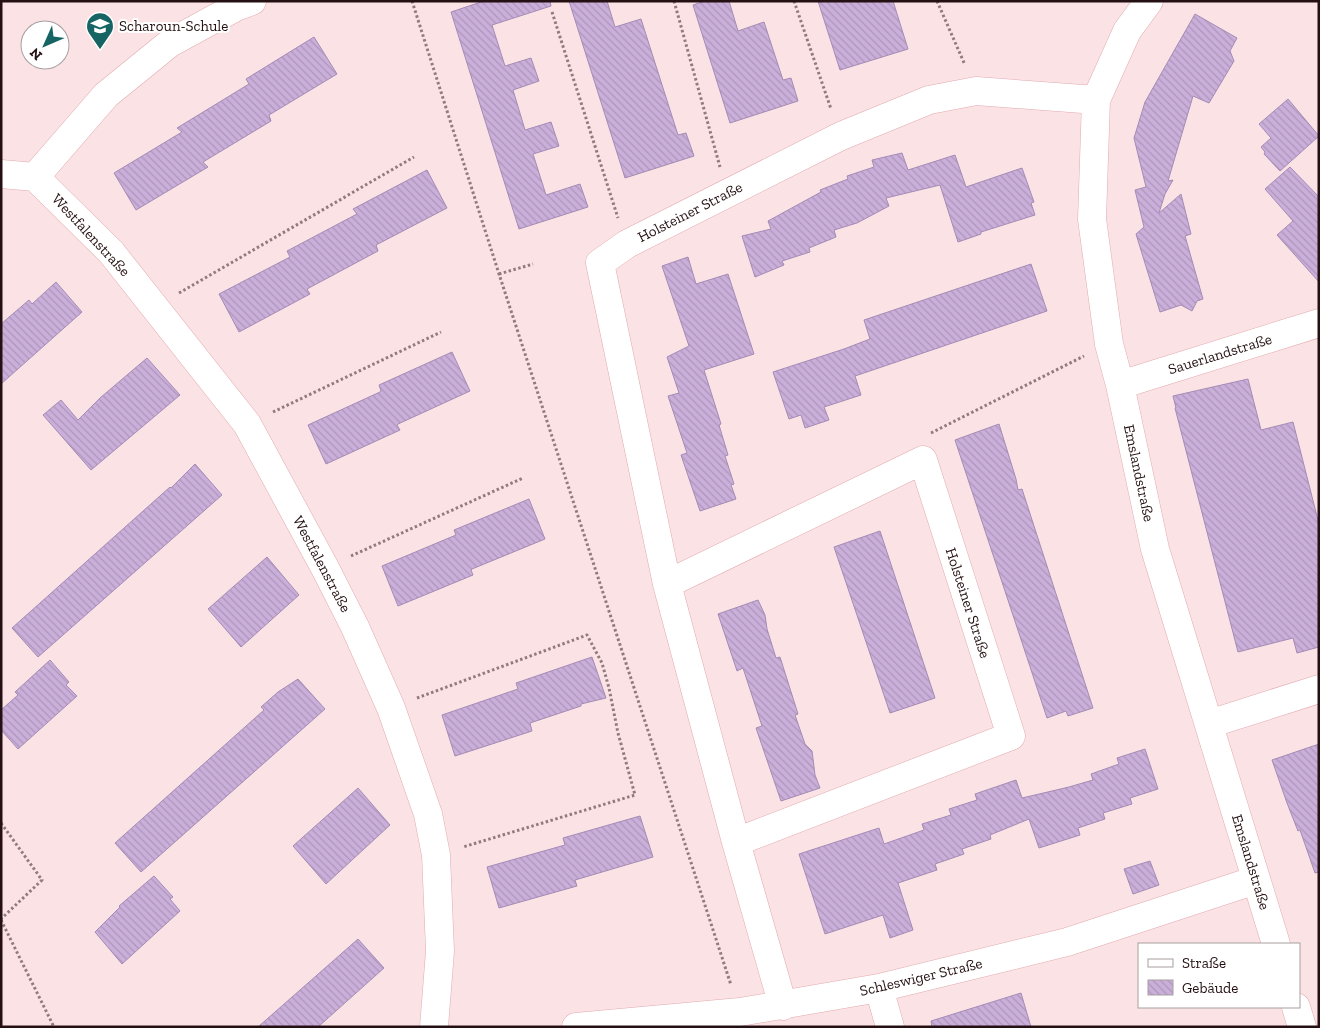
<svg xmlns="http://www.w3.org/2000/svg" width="1320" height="1028" viewBox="0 0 1320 1028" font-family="'Zilla Slab',serif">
<defs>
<pattern id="building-back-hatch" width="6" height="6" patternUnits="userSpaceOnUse" patternTransform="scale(1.25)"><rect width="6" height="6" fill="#caafda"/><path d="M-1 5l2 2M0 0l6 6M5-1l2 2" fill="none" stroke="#ad96ba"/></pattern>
</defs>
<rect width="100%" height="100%" fill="#fbe3e5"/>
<path fill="url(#building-back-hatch)" stroke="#a58bb5" d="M484,1h66l1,5 -59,19 13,41 26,-8 8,23 -26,9 12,40 26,-8 8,24 -26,8 13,41 34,-11 8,23 -69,22 -68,-217z
M569,1h38l8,26 26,-8 37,116 8,-2 8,23 -69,22z
M705,1h24l9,30 26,-9 19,58 8,-2 7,23 -68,22 -37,-118z
M818,1h75l15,48 -68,21z
M1195,14l42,24 -7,13 4,10 -25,42 -16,-7 -25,85 5,-1 -8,14 -6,19 22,-19 10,40 -6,2 18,63 -6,2 -5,10 -11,-6 -21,7 -24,-78 8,-7 -9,-37 11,-3 -12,-49 11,-36z
M314,37l23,37 -68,41 2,6 -68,41 5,5 -72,43 -22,-37 68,-41 -5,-4 72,-44 -3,-5z
M1288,99l31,37 -39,35 -16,-17 1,-2 -4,-5 10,-9 -12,-14z
M902,153l6,17 47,-15 11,32 56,-19 12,34 -3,1 4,12 -54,17v2l-23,8 -18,-57 -54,13 3,8 -32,17 -23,7 2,7 -27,11 1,4 -28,9 2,4 -29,12 -13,-41 29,-7 -3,-8 53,-29 -1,-2 28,-11 -1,-3 27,-9 -2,-7z
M1290,167l29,30v85l-42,-47 16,-14 -28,-32z
M427,170l20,38 -71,37 2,6 -71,38 3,5 -71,38 -20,-38 71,-37 -3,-6 70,-37 -4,-5z
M688,257l8,27 32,-10 26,80 -50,16 17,54 -2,1 9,30 -3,1 9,28 -3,1 5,14 -36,12 -19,-56 6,-2 -19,-57 11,-3 -12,-36 22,-11 -27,-80z
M1031,264l16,47 -192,65 6,19 -37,12 5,13 -24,8 -4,-13 -12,4 -16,-47 71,-23 26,-10 -6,-19z
M56,282l26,30 -81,72v-60l28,-24 3,4z
M452,352l18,39 -72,33 -1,1 3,5 -74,34 -18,-39 72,-33 1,-1 -2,-6z
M147,358l33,37 -89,75 -48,-55 18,-15 17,20 22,-22z
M1248,379l13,51 32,-8 26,102v123l-22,6 -4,-15 -55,14 -63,-244h1l-3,-12z
M999,424l17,55 2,11 4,-1 71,219 -25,8 -2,-5 -19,7 -92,-278z
M195,464l27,31 -184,162 -26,-29 158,-141 1,1z
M529,499l16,40 -73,30 -1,1 2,5 -75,31 -16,-40 74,-31 -2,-5z
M880,531l55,167 -45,15 -56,-166z
M267,557l32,38 -58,52 -33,-38z
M758,600l7,15 2,14 9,29 4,-1 18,57 -3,1 10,29 7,7 3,24 5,13 -39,13 -25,-73 6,-2 -19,-58 -6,3 -19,-57z
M592,657l14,41 -25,6v2l-51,17 2,8 -77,25 -13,-41 76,-26 -2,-6z
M50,660l19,22 -3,3 11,11 -59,53 -17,-19v-20l17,-15 -3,-3z
M298,679l27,30 -184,163 -26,-29 149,-133 -3,-3 17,-15z
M1319,744v128l-4,1 -15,-43 -2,1 -11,-28 -15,-43z
M1145,749l13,40 -28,9 2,6 -29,9 2,6 -27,9 2,7 -41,13 -10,-29 -39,16 1,4 -29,10 2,5 -29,10 2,6 -39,13 15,47 -23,8 -7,-23 -58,19 -26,-80 80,-26 5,16 40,-14 -2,-6 29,-9 -2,-6 28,-9 -2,-6 41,-14 6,18 47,-11 24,-7 -2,-6 28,-10 -2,-6z
M358,788l32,37 -64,59 -33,-38z
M640,816l13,41 -78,23 2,6 -78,22 -12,-41 78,-22 -2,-7z
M1150,861l9,24 -26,9 -9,-25z
M154,876l19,21 -3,2 10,12 -58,53 -27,-32 25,-25 -1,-1z
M358,939l26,29 -66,59h-60z
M1021,993l10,34h-99l-1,-6z"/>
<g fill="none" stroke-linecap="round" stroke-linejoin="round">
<g stroke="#e2aaaf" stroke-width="29">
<path id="minor" d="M1149,1l-22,30 -31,69 -4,119 17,125 11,41 35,164 121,395
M1,174l34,3 76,75 136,172 78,144 30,59 36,81 37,106 8,41 4,96 -6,76
M35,177l71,-82 64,-52 66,-36 16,-6
M1120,385l199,-62
M667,584l256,-124 88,276 -275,106
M1209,724l110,-35
M879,988l11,39
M783,1006l-47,-164 -69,-258 -67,-321 27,-19 214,-108 88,-36 47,-9 120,9
M1296,1007l6,20
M576,1027l164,-15 139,-24 188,-46 189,-62"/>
</g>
<path stroke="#917b7d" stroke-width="3" stroke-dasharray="2.5 2.5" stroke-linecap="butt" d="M412,1l87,273 232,711
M674,1l46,166
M794,1l37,108
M937,1l28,64
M552,12l66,206
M499,274l34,-10
M179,293l235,-136
M273,412l168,-80
M931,433l153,-77
M351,556l172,-78
M417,698l170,-63 15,28 7,25 9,45 17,62 -172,52
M1,823l41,57 -41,39
M1,920l53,107"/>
<use href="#minor" stroke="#fff" stroke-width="28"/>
</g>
<defs>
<g id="school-pin" transform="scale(1.4375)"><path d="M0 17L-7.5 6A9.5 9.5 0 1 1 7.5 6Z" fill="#166463" stroke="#fff"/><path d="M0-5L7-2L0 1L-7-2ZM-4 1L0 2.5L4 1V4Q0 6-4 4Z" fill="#fff"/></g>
</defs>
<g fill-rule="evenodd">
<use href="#school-pin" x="100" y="26"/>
</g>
<g text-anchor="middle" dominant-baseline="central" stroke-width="4" stroke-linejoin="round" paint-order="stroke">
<g font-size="15" fill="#241012" stroke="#fff" text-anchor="start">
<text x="119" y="26">Scharoun-Schule</text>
</g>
<g font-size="15" fill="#241012" stroke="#fff">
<text transform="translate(690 212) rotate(-27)">Holsteiner Straße</text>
<text transform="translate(91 235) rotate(47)">Westfalenstraße</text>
<text transform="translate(1220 354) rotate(-17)">Sauerlandstraße</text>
<text transform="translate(1139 473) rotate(78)">Emslandstraße</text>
<text transform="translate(322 564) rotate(62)">Westfalenstraße</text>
<text transform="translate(968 603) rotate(72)">Holsteiner Straße</text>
<text transform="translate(1251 862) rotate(73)">Emslandstraße</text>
<text transform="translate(921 977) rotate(-13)">Schleswiger Straße</text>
</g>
</g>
<rect width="1320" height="1028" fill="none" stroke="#241012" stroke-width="5"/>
<rect x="1138" y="943" width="162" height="65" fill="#ffffff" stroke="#a79fa0"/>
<rect x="1148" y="959" width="25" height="8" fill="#ffffff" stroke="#a79fa0"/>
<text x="1182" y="968" font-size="15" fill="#241012">Straße</text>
<rect x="1148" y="980" width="25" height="15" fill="url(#building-back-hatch)" stroke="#a79fa0"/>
<text x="1182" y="993" font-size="15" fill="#241012">Gebäude</text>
<g transform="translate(45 45) rotate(225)"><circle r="24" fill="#ffffff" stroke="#a79fa0"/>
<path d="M0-4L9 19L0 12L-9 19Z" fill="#166463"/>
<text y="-8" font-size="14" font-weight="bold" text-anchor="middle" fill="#241012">N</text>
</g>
</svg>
